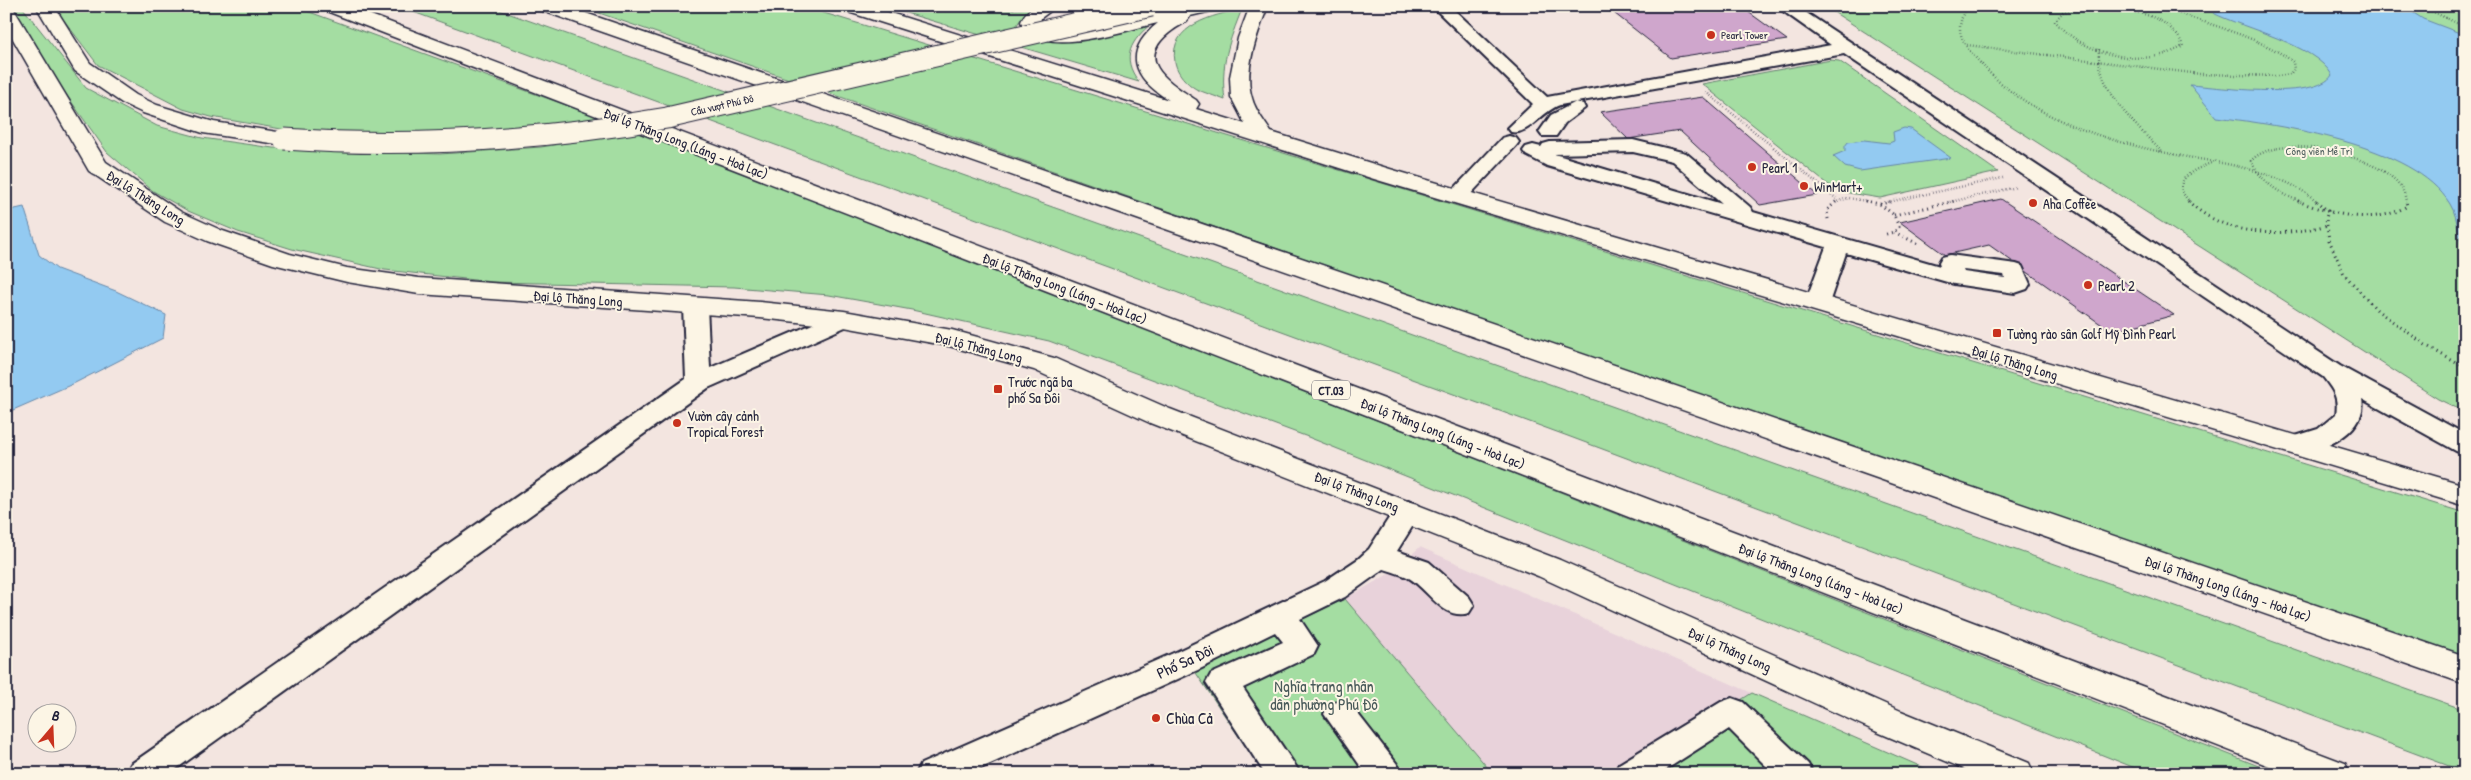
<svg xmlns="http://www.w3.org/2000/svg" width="2471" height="780" viewBox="0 0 2471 780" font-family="'Patrick Hand',sans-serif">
<rect width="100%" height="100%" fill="#f3e5e0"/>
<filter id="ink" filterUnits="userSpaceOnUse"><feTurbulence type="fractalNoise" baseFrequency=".02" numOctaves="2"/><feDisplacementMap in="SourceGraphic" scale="10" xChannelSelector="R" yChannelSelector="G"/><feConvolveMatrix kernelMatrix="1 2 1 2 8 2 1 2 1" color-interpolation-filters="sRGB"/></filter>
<g filter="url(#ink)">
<path fill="#e8d2da" d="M1420,547l332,146 -130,81h-129l-148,-175 42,-24z"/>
<path fill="#a4dda2" stroke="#63806e" d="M53,6h240l314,114 -167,16 -153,-6 -76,-13 -28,-8 -85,-44z
M397,6h91l1977,704v62l-900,-337z
M579,6h222l1664,507v149z
M893,6c46,7 93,6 140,2l-9,6 -9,14 137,-5c-21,18 -32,34 -13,59l-250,-74z
M1824,6h641v406l-27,-13z
M23,8l63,80 71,38 45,12 71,10 167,6 101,-7 99,-16 1639,643h-129l-842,-337 -259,-96 -137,-31 -83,-15 -95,-8 -242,-5 -107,-12 -93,-21 -54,-17 -50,-21 -35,-20 -46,-39 -49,-69 -44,-73z
M1242,9c-13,33 -22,55 -17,91 -10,-4 -20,-7 -29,-11 -10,-6 -19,-16 -21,-27 -7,-37 39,-47 67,-53z
M1831,60l8,1 159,111 -118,26 -37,-6 -16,-8 -125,-100z
M1345,599l148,175h-229l-70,-104z
M1752,693l186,81h-316z"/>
<path fill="#93caf1" stroke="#6687a8" d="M2221,6h182l20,13 42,16v219c-8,-13 -5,-34 -15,-50 -36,-60 -170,-79 -234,-87l-26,-32c29,2 127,16 142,-10 -18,-31 -87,-46 -119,-62v-3z
M1904,128l7,1 40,29 -91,13 -15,-4 -12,-11 12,-5v-5l3,-4 16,-2 25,3 5,-2 -1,-9z
M24,207l15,48 18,14 59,22 50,24 -3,23 -88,45 -69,30v-202z"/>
<path fill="#cfa6cc" stroke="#22223b" d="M1482,6h37l-32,5z
M1605,6h135l47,34 -116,18z
M1703,97l114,98 -57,10 -80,-74 -52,8 -28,-27z
M2001,199l173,116 -62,17 -123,-87 -44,10 -45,-33z"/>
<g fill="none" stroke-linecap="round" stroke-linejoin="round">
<g stroke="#22223b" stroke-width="4">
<path id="minor" d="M1432,6h18l97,91 284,-52 -55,-39h20l544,360 125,68v20l-9,-3 -94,-52c7,34 -49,60 -76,52l-4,-6 4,-6 32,-10 18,-15c3,-17 -3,-24 -13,-37l-479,-323 -284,51c-18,6 -32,31 -49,27l-3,-4 25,-24z
M1576,102l7,2 2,4 -20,15 -9,13h-14l-3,-4 12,-17z
M1509,136l7,2 3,4 -3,4 -51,54 -7,2 -7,-2 -3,-4 3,-4 51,-54z
M1633,140l53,13 64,54 3,5 187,54 -1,-4 3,-5 8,-2 66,9 6,2 8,18 -3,5 -12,4 -61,-9 -108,-31 -17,50 -4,5 -8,2 -8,-2 -4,-5 21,-56 -279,-81 -21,-11 -3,-4 3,-4 7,-2 8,2 2,-3 7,-2zM1633,152l39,9 50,43 -168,-50zM1963,270l41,5 1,3 -41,-6z
M695,300l8,2 4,5 3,61 126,-54 8,-2 8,2 4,5 -4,5 -144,64 -539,386h-43l5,-10 555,-385 -3,-72 4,-5z
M1408,501l10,3 4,7 -25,40 32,11 40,35 5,8 -5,8c-26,8 -39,-22 -60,-35 -7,-4 -17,-6 -25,-9l-39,28 -45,22 18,27 -4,8 -71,34 58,86h-36l-59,-91 5,-9 72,-32 -8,-10 -75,37 -232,105h-52l5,-10 257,-113 147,-70 33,-22 11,-10 29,-45z
M1732,698l11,4 65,62 5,10h-39l-45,-45 -70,45h-45l5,-10 102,-62z
M1340,701l11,4 46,59 5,10h-36l-42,-60 5,-9z"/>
</g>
<g stroke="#22223b" stroke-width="3">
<path id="major" d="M6,6l7,1 2,4 91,151 75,50 42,19 67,23 57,14 72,10 341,24 84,9 108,19 102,28 116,51 390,151 341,151 128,52 5,11h-58l-101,-43 -337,-155 -388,-153 -116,-53 -85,-24 -105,-19 -84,-9 -341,-24 -72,-12 -74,-18 -66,-23 -42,-19 -76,-51 -83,-144z
M36,6h18l36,57 46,32 21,10 57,17 70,11 8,1 3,5 -3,5 -8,1 -81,-12 -60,-20 -21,-10 -47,-32z
M839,6h29l301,94c-36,-22 -47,-48 -11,-77 -32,7 -99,30 -127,11 -5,-3 -7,-8 -10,-12 7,-18 19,-16 36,-16l-16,12 -1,5c26,20 111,-14 144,-17 12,-1 23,0 35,0l-3,4 -26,6c-2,7 -11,9 -17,14 -42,30 -4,52 23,70l3,4 -3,5 49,15 -14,-27 -1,-20 8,-39 12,-32h18c-10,26 -25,64 -16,92 3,12 12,23 19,34l119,37 1075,316v21l-1091,-327 -532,-169z"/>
</g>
<g stroke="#22223b" stroke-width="3">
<path id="highway" d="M321,6h26l1998,757 5,11h-60l-1966,-764z
M537,6h28l1900,650v28l-1925,-674z"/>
</g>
<path stroke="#22223b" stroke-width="2.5" stroke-dasharray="0.5 2.5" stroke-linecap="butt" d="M1965,6c-1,7 -5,15 -5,22 0,16 17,31 26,41 50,53 128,74 196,87 46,8 99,15 136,46
M2421,6l44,21
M2082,7c34,1 87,2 101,39 -38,24 -100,9 -128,-25l8,-9z
M2138,12l20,-5
M1967,45l233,29 78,2 12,-2 4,-5 -1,-7c-26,-23 -101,-43 -136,-56
M2099,49c-3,41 37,76 63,103
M1706,92l132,108
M1835,202l14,-4 22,4
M1888,202l115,-24
M1950,202l67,-15
M2190,202c-22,-21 3,-32 21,-39
M2301,202c-22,-9 -39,-19 -50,-41 27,-30 117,-6 143,18 8,7 11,14 12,23"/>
<path stroke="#22223b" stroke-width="3" stroke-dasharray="1 4" stroke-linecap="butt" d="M1865,201l15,3 14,-3
M2188,201c37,36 93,37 139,24
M2298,201c32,13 78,25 109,5l-1,-5
M2316,201l12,10 -2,7 3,22 15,34 34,37 49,35 38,22
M1880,204l14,11 5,12 -5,5 -11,3
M1894,215l61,-14
M1828,219l-1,-9 10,-9
M1894,232l24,12"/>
<use href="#minor" fill="#fcf5e5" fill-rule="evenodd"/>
<use href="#major" fill="#fcf5e5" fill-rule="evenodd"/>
<use href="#highway" fill="#fcf5e5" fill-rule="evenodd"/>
<g stroke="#22223b" stroke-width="23" stroke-linecap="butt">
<path id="major-bridge" d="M284,139c129,9 255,1 383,-21l484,-112"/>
</g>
<use href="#major-bridge" stroke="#fcf5e5" stroke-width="21"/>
</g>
</g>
<g fill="#c8321e" stroke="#fcf5e5" stroke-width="2">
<circle cx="1711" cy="35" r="5"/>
<circle cx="1752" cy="167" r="5"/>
<circle cx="1804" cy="186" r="5"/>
<circle cx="2033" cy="203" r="5"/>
<circle cx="2088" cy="285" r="5"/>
<rect x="1992" y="328" width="10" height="10" rx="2.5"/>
<rect x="993" y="384" width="10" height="10" rx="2.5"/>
<circle cx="677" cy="423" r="5"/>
<circle cx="1156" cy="718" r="5"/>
</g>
<g text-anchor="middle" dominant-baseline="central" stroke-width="4" stroke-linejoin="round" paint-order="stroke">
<g font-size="11" fill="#22223b" stroke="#fcf5e5" text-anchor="start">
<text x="1721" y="35">Pearl Tower</text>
</g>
<g font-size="11" fill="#22223b" stroke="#fcf5e5">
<text transform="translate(722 105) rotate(-13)">Cầu vượt Phú Đô</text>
</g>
<g font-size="11" fill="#495a5a" stroke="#fcf5e5">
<text x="2319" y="151">Công viên Mễ Trì</text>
</g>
<rect fill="#fcf5e5" stroke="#63616e" stroke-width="1" x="1312" y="380.5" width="38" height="19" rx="4"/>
<g font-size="12" font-weight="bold" fill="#22223b">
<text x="1331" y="390">CT.03</text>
</g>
<g font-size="14" fill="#22223b" stroke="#fcf5e5">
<text transform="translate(686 143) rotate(21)">Đại lộ Thăng Long (Láng - Hoà Lạc)</text>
<text transform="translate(146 197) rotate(32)">Đại lộ Thăng Long</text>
<text transform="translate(1065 288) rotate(21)">Đại lộ Thăng Long (Láng - Hoà Lạc)</text>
<text transform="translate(578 298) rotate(4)">Đại lộ Thăng Long</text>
<text transform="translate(979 347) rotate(14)">Đại lộ Thăng Long</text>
<text transform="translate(2015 362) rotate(17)">Đại lộ Thăng Long</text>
<text transform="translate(1443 433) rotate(21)">Đại lộ Thăng Long (Láng - Hoà Lạc)</text>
<text transform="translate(1357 491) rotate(21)">Đại lộ Thăng Long</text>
<text transform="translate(1821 578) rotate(21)">Đại lộ Thăng Long (Láng - Hoà Lạc)</text>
<text transform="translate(2228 588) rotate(19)">Đại lộ Thăng Long (Láng - Hoà Lạc)</text>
<text transform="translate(1730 649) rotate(24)">Đại lộ Thăng Long</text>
</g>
<g font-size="14" fill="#22223b" stroke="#fcf5e5" text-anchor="start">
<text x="1762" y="167">Pearl 1</text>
<text x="1814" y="186">WinMart+</text>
<text x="2043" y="203">Aha Coffee</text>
<text x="2098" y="285">Pearl 2</text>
<text x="2007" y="333">Tường rào sân Golf Mỹ Đình Pearl</text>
<text x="1008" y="381">Trước ngã ba<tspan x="1008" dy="16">phố Sa Đôi</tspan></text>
<text x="687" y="415">Vườn cây cảnh<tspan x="687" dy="16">Tropical Forest</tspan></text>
</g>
<g font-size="16" fill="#22223b" stroke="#fcf5e5">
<text transform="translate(1185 661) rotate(-25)">Phố Sa Đôi</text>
</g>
<g font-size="16" fill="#495a5a" stroke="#fcf5e5">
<text x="1324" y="686">Nghĩa trang nhân<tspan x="1324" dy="18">dân phường Phú Đô</tspan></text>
</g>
<g font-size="16" fill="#22223b" stroke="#fcf5e5" text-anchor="start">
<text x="1166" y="718">Chùa Cả</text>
</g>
</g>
<rect width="2471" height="780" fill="none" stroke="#fcf5e5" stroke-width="25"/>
<rect x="12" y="12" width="2446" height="755" fill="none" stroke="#22223b" stroke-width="2" filter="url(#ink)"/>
<g transform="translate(52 728) rotate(19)"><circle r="24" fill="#fcf5e5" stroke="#a5a1a1"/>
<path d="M0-4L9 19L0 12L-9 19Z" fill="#c8321e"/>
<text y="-8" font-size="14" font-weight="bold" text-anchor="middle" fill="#22223b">B</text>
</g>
</svg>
